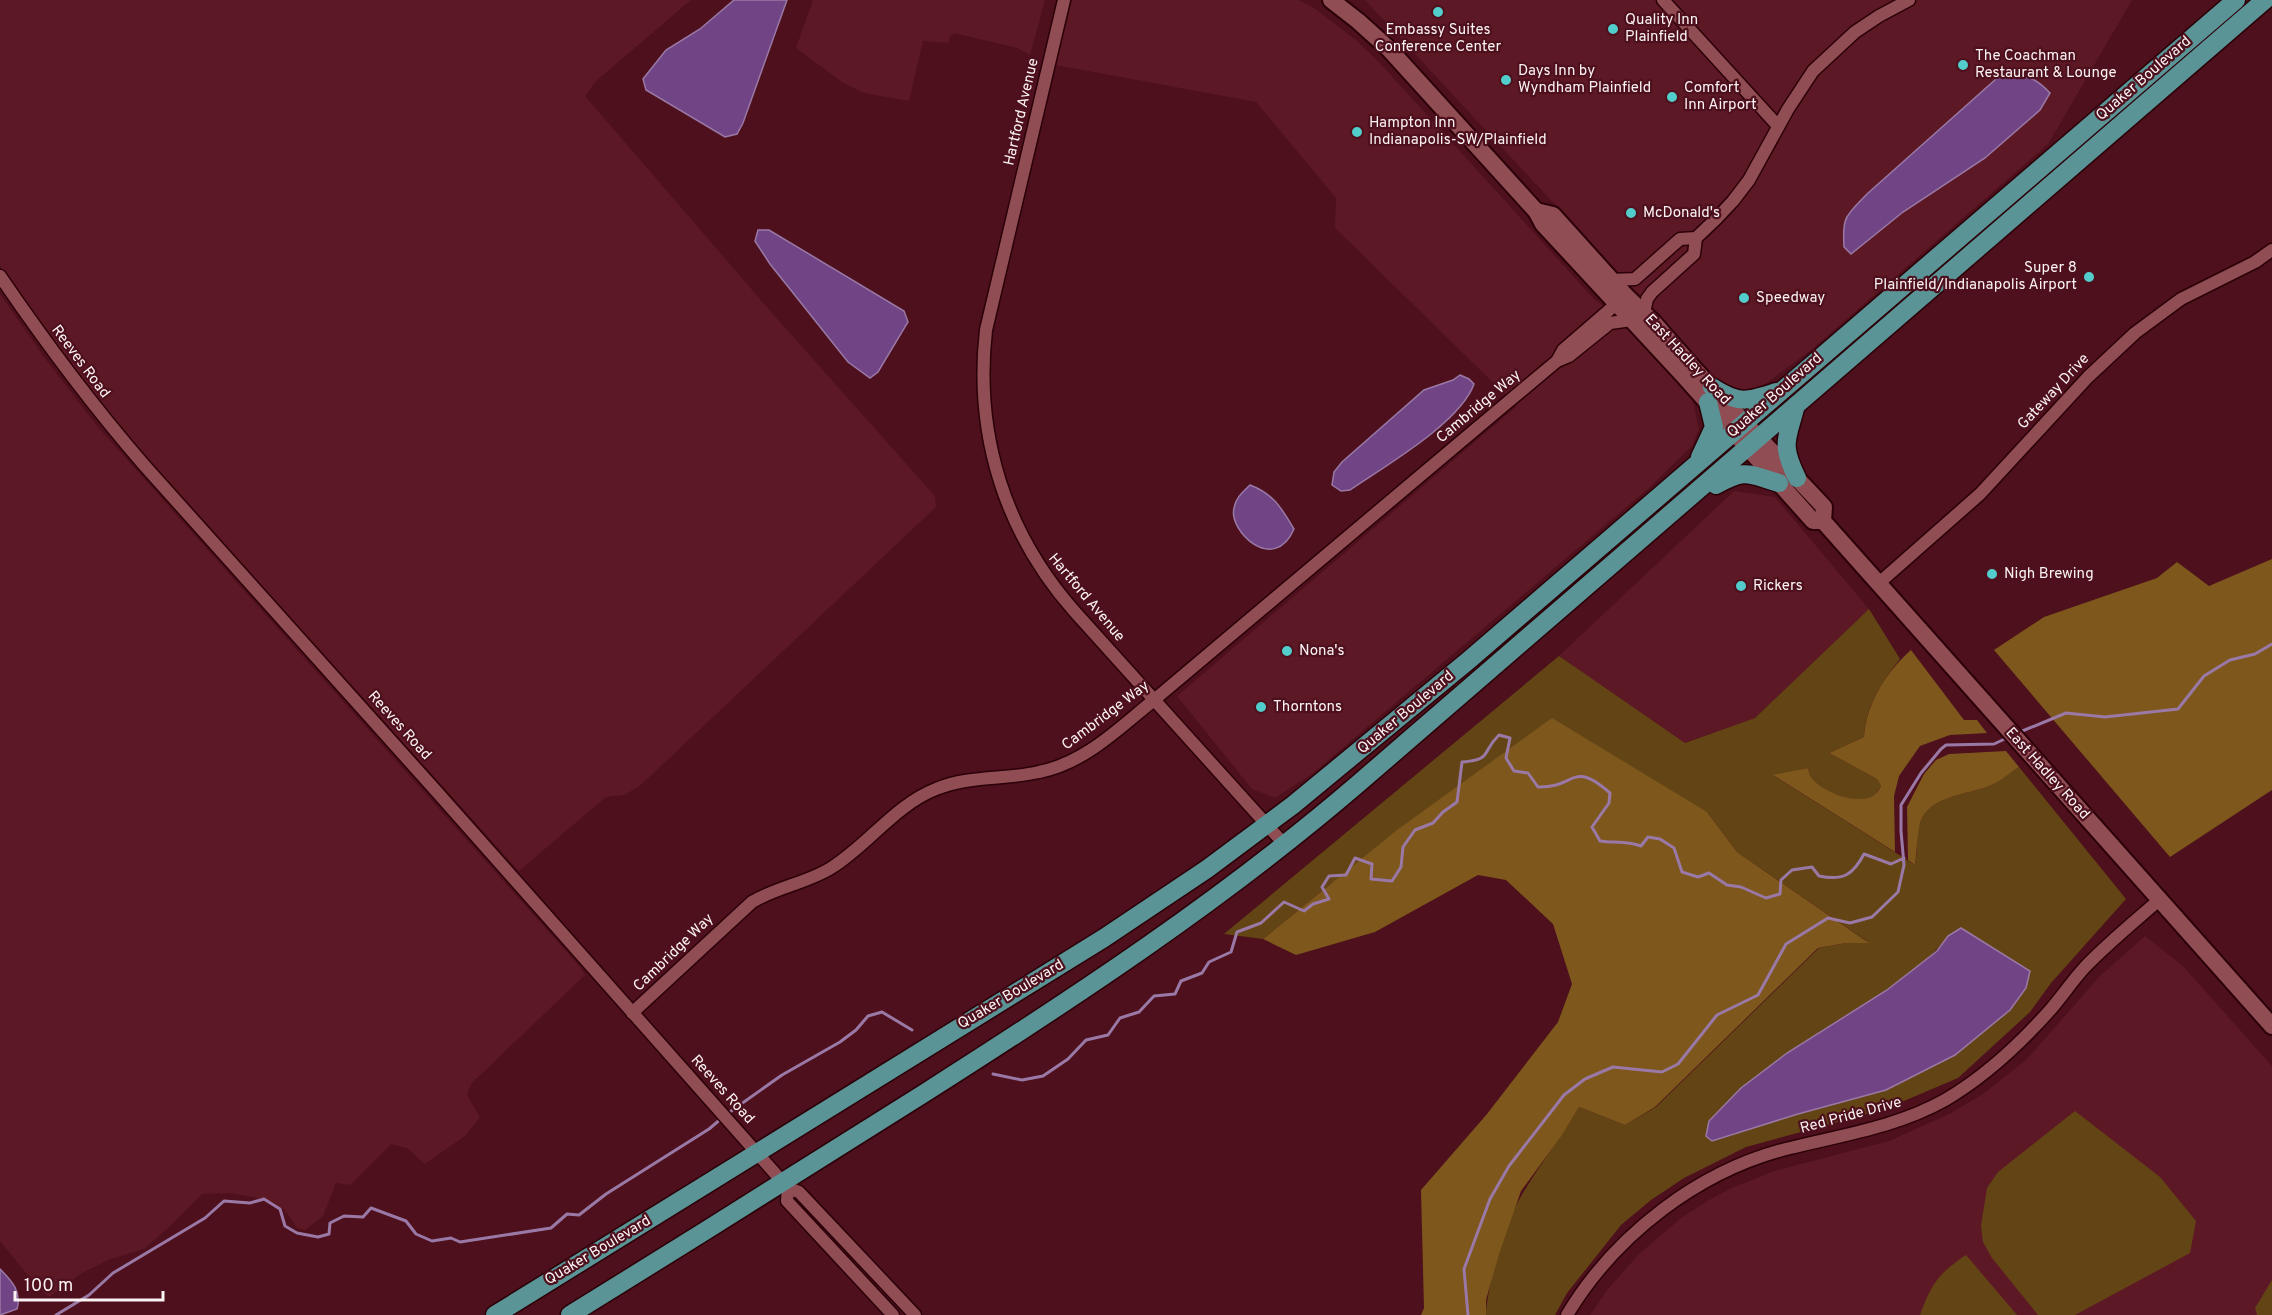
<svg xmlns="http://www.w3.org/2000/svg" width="2272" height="1315" viewBox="0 0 2272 1315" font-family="Overpass,sans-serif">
<rect width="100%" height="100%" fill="#4d101c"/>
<path fill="#5d1826" d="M0,0h691l-95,81 -11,15 187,217 163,183 1,11 -294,277 -17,11 -19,2 -87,74 -389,-432 -68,-86 -62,-87z
M813,0h232l-15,55 -13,-7 -63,-15 -4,3 -1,7 -26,-2 -14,60 -45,-8 -22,-11 -46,-34z
M1072,0h226l16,8 42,32 22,21 216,238 39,29 58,64 8,37 -7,17 -42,41 -338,287 -37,24 -23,-9 -75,-93 340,-290 -182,-178 1,-30 -80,-96 -200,-37z
M1365,0h767l-84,144 -237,206 -59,44 -23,-2z
M0,294l44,63 53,69 484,542 4,7 -113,108 -5,12 13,22 -15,19 -40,28 -18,-16 -16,-4 -41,41 -14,-2 -13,33 -18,14 -8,-2 -13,-19 -15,-9 -40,-7 -27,1 -32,32 -26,23 -33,10 -29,14 -33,24 -11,-9 -38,-47z
M1734,491l41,6 94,112 -114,109 -71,25 -125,-87z
M2145,936l38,30 89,100v249h-682l18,-26 31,-35 42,-36 28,-18 21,-11 44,-18 115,-30 60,-27 34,-20 43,-34 75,-85z"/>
<path fill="#634515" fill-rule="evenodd" d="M1869,609l31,50c-18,22 -35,49 -36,78l-35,16 48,26 4,7c-11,26 -57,9 -70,-9 -2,-3 -2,-6 -3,-9l-34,8 141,89c3,-13 1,-29 5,-42 9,-28 49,-28 72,-38 9,-4 18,-12 27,-18l107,132 -75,84 -21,29 -72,66 -73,31 -139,38 -62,31 -33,22 -30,25 -54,68 -12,22h-69c0,-25 20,-93 33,-115 18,-32 41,-61 60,-93l46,18 31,-18 163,-159 27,-5 22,-1 -131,-90 -30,-40 -374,70 -70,57 -39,-5 335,-278 126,87 70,-25zM1948,936l78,52 -16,22 -55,45 -69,35 -88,24 -85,27 -4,-20c40,-45 91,-77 142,-109 34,-21 72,-43 97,-76z
M2075,1111l85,66 36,44 -6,32 -115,62h-37l-46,-57 -9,-16 -2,-16 6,-38 11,-16z
M1966,1255l51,60h-97c12,-32 18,-41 46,-60z
M2272,1280v35h-15l-2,-7z"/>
<path fill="#7d571c" d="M2272,559v231l-102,67 -176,-207 50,-33 113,-39 20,-16 32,24z
M1911,650l53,70h13l10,13 -37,2 -30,11 -21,30 -5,20 1,56 -122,-77 35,-7c1,3 1,6 3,9 12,17 60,35 70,9l-4,-7 -48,-26 35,-16c2,-33 22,-65 47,-87z
M1552,718l155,94 30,40 132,91h-23l-28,5 -163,159 -30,18 -46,-18 -17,28 -41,56 -22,63 -13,46v15h-65l3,-7 -3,-118 66,-76 71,-92 14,-38 -19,-60 -47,-44 -28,-5 -103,57 -79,23 -33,-16 134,-109z
M2006,751l13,16c-9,6 -18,14 -27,18 -23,10 -63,10 -72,38 -3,13 -3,29 -5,42l-7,-5 -1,-53 17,-33 12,-14 13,-6z"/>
<path fill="#714585" stroke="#9a79a6" stroke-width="1.5" d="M734,0h53l-44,123 -6,11 -12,3 -79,-47 -3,-11 23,-29 34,-21z
M2005,71c19,2 32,8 45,22l-10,17 -55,48 -82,54 -52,42 -7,-7c-2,-31 2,-31 23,-53z
M758,230h11l135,81 4,11 -30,50 -8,6 -22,-16 -78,-98 -15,-23z
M1460,375l9,4 5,5c-14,39 -89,82 -124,106l-9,1 -9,-6 2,-13 8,-10 82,-72 29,-10z
M1250,485c24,9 32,24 44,44 -20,46 -66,2 -60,-21 2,-11 9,-16 16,-23z
M1961,928l69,43 -4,17 -16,22 -55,45 -69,35 -88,24 -86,27 -6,-5 3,-15 32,-33 46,-35 100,-63 50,-39 11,-15z
M0,1269c12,12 22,23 17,40l-17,6z"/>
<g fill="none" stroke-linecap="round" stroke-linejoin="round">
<path stroke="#9a79a6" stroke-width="3" d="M2020,732l46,-19 39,4 73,-8 26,-33 26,-16 25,-6 17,-10
M993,1074l29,6 21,-4 25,-17 18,-19 22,-5 12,-17 19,-6 15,-16 21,-2 6,-13 21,-8 7,-11 22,-10 6,-20 24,-9 23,-21 20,9 9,-7 16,-5 -7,-12 7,-11 17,-1 9,-17 17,6 -1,15 21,2 9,-14 2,-20 12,-17 18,-7 10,-11 14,-10 5,-40c31,-2 19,-10 37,-27l11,3 -4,20 8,13 14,2 10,14c39,1 33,-28 72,6l-1,10 -17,24 8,14c14,2 27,0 41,5l7,-9 12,2 14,9 8,24 16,5 11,-4 18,12 14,2 25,11 14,-4 1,-14 11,-10 20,-3 7,9c24,5 34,-1 45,-22l27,10 13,-6
M727,1114l55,-39 58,-33 16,-12 12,-14 14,-4 30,18
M56,1315l33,-20 24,-22 92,-55 19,-17 26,2 14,-4 16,10 5,17 12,7 21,4 11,-3 1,-11 14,-7 19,1 8,-9 35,13 10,13 16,7 19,-3 9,4 91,-14 16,-14 12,1 27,-21 103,-65 13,-11
M1468,1315l-4,-46 26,-70 19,-33 55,-71 21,-16 28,-12 49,5 16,-8 39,-49 41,-20 28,-51 42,-26 22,5 22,-6 26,-25 6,-27 -3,-34v-26l20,-32 20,-24 5,-4 48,-1 15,-7"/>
<g stroke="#2b0008" stroke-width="15">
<path id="street" d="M1064,0l-78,330c-12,105 19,203 89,282l210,233
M1663,0l115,126
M0,276c45,66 92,129 144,189l293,327 351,396 11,4 116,123
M1612,280l23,-1 45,-40 16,-1 20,-19 17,-18 16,-21 39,-71 25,-38 42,-39 24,-16 30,-16
M1644,313l3,-14 5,-7 42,-38 2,-16
M1557,361l12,-5 41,-33 22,-3
M1879,583l101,-89 108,-117 47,-44 46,-34 74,-37 17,-12
M632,1013l120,-111c25,-15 55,-19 79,-34 37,-23 64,-63 105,-79 34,-14 69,-9 103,-17 46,-9 80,-44 115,-72l348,-293 55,-46 6,-11 59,-51
M788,1188l-1,13 106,114
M1567,1315c48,-80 132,-145 223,-167 52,-13 107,-21 155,-48 41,-24 75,-56 106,-91 12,-14 22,-29 34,-42 23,-24 49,-45 74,-67"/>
</g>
<g stroke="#2b0008" stroke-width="20">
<path id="secondary" d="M1331,0l27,21 31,28 147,162 7,13 140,151 130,146h10l449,505
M1536,211l17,4 73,81 28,27 41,47 129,137 -1,14"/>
</g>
<g stroke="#2b0008" stroke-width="21">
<path id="primary" d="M1712,387c26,17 35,15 64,5
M1796,405c-9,35 -16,38 1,73
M1700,457l14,-30 -6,-25
M1716,485c30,-17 32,-11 63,-2
M495,1315l609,-377 103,-69 86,-64 176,-145 767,-660
M570,1315c118,-73 236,-147 353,-221 151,-96 300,-194 436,-311l906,-783"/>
</g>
<use href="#street" stroke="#914d54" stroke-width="12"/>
<use href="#secondary" stroke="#914d54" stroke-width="16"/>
<use href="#primary" stroke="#5a9497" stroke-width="18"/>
</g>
<g fill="#52cdcc" stroke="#4d101c" stroke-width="2">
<circle cx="1438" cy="12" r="6"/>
<circle cx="1613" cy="29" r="6"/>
<circle cx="1963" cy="65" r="6"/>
<circle cx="1506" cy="80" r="6"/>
<circle cx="1672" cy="97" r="6"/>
<circle cx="1357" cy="132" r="6"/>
<circle cx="1631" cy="213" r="6"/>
<circle cx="2089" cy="277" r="6"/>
<circle cx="1744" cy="298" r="6"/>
<circle cx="1992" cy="574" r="6"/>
<circle cx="1741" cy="586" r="6"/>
<circle cx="1287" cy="651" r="6"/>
<circle cx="1261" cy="707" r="6"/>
</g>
<g text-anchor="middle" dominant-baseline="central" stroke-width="4.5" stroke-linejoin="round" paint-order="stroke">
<g font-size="15" fill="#fbf2f3" stroke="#4d101c" text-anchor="start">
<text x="1625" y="20">Quality Inn<tspan x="1625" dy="17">Plainfield</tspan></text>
<text x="1438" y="30" text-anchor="middle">Embassy Suites<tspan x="1438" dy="17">Conference Center</tspan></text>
<text x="1975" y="56">The Coachman<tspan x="1975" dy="17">Restaurant &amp; Lounge</tspan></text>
<text x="1518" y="71">Days Inn by<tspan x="1518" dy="17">Wyndham Plainfield</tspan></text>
<text x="1684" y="88">Comfort<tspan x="1684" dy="17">Inn Airport</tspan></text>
<text x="1369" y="123">Hampton Inn<tspan x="1369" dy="17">Indianapolis-SW/Plainfield</tspan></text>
<text x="1643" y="213">McDonald's</text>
<text x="2077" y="268" text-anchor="end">Super 8<tspan x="2077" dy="17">Plainfield/Indianapolis Airport</tspan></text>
<text x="1756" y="298">Speedway</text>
<text x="2004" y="574">Nigh Brewing</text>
<text x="1753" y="586">Rickers</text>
<text x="1299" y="651">Nona's</text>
<text x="1273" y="707">Thorntons</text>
</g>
<g font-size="15" fill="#fbf2f3" stroke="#4d101c">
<text transform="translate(2144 79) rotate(-41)">Quaker Boulevard</text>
<text transform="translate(1022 112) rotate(-77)">Hartford Avenue</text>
<text transform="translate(1687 360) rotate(47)">East Hadley Road</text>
<text transform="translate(80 362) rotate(53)">Reeves Road</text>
<text transform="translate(2054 392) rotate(-47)">Gateway Drive</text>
<text transform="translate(1775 396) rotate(-41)">Quaker Boulevard</text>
<text transform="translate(1479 407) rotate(-40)">Cambridge Way</text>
<text transform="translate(1086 598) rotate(50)">Hartford Avenue</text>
<text transform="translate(1406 713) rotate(-40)">Quaker Boulevard</text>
<text transform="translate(1106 716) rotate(-37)">Cambridge Way</text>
<text transform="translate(399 726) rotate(48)">Reeves Road</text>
<text transform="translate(2047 774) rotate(48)">East Hadley Road</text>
<text transform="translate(674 953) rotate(-44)">Cambridge Way</text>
<text transform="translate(1011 995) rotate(-31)">Quaker Boulevard</text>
<text transform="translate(722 1090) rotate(48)">Reeves Road</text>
<text transform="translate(1851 1116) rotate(-15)">Red Pride Drive</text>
<text transform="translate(598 1251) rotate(-31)">Quaker Boulevard</text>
</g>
</g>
<path d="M15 1291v9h148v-9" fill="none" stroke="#fbf2f3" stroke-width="3"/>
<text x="24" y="1291" font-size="18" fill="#fbf2f3" stroke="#4d101c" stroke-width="4.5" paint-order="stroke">100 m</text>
</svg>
